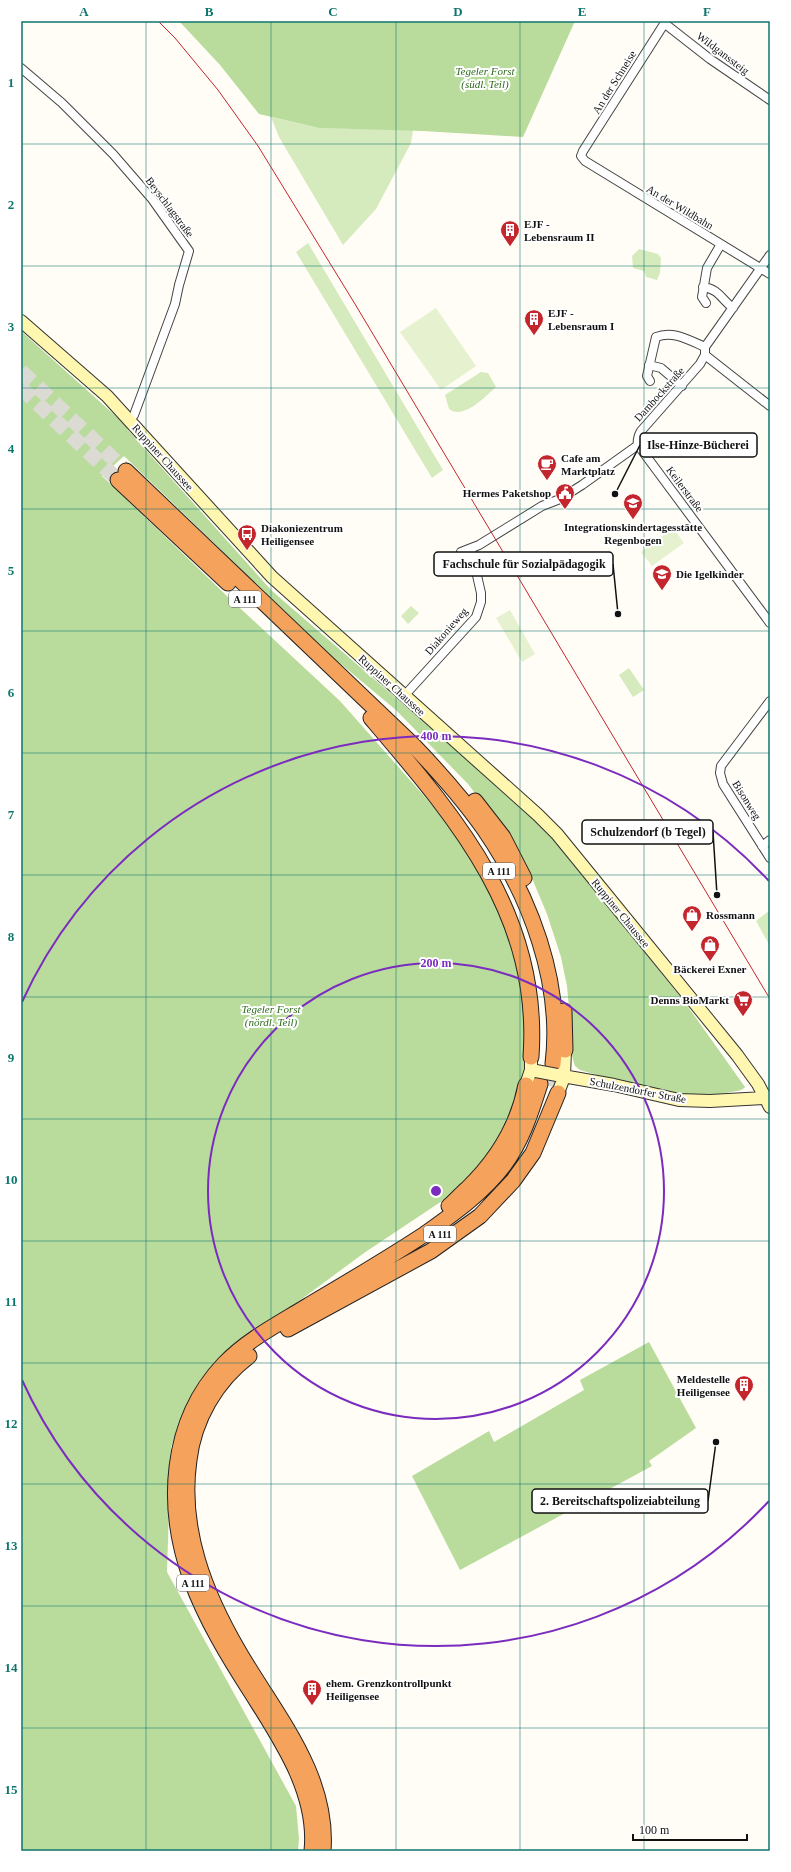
<svg xmlns="http://www.w3.org/2000/svg" width="791" height="1872" viewBox="0 0 791 1872" font-family="Georgia,serif">
<rect width="100%" height="100%" fill="#fffdf5"/>
<path fill="#d5ebbd" d="M271,117l48,11 94,2 -2,13 -35,66 -33,36 -64,-108z
M308,243l135,227 -11,8 -136,-226z
M639,249l19,5 3,4 -1,15 -3,7 -11,-3 -2,-6 -11,-3 -1,-12z
M481,372l7,1 8,14c-11,10 -33,33 -47,22l-4,-14z
M411,606l8,7 -11,11 -7,-8z
M629,668l15,22 -11,7 -14,-22z
M770,910v36l-14,-25z"/>
<path fill="#b9dc9c" d="M179,21h396l-52,116 -100,-6 -104,-3 -60,-14 -39,-49z
M21,331l107,96 -1,2 145,162 270,233 144,180 59,83c-3,4 -9,4 -14,5 -45,10 -107,-9 -151,-22l-5,-4 -4,-13v-23l-4,-44 -6,-29 -14,-43 -16,-38 -32,-51 -31,-41 -72,-74 -66,-55 -206,-199 -22,20 125,120 113,105 92,104 36,48 32,60 14,37 14,73 -3,43 -8,35 -13,34 -44,54 -96,64 -149,110 -15,17 -14,27 -15,40 -4,125 129,234 3,33 -1,12h-277z
M649,1342l47,86 -47,33 3,5 -192,104 -48,-94 77,-45 5,11 90,-52 -4,-10z"/>
<path fill="#e6f2cf" d="M436,308l40,58 -35,24 -41,-58z
M673,528l11,15 -32,23 -11,-14z
M510,610l25,44 -13,8 -26,-44z"/>
<g fill="none" stroke-linecap="round" stroke-linejoin="round">
<path stroke="#dbdad3" stroke-width="15" stroke-dasharray="15 8" stroke-linecap="butt" d="M21,371l105,100
M21,388l97,92
M549,1086l4,-22"/>
<g stroke="#444" stroke-width="10">
<path id="street" d="M666,21l-83,130 -2,5 4,5 185,113
M664,23l46,36 60,41
M21,68l41,35 51,51 39,45 37,52 -10,34 -4,19 -41,111 -4,5
M770,255l-65,92v8l-5,9 -59,67c-3,5 -4,8 -3,14l132,178
M703,287c16,2 18,12 30,21
M706,303l-4,-6 5,-29 14,-24
M705,355l65,51
M649,365l12,3 21,18
M650,381l-3,-5 9,-39c17,-7 33,3 49,10
M461,552l18,-7 63,-39 18,-7 22,-14 56,-40
M404,696l72,-79 5,-15v-9l-10,-44
M770,701l-49,65 -1,7 3,11 47,74
M762,846l8,-6"/>
</g>
<g stroke="#333" stroke-width="14">
<path id="secondary" d="M21,321l86,75 165,181 266,238 19,19 180,221 21,29 12,23
M557,1075l57,10 65,15 31,1 56,-3
M526,1085l5,-15v-13
M558,1093l6,-16 1,-27"/>
</g>
<g stroke="#222" stroke-width="17">
<path id="highway" d="M126,471l287,274c26,27 50,54 71,84 46,67 79,153 69,235
M118,480l110,103
M371,718c86,101 170,197 160,339
M475,801l28,36 21,41
M564,1011l1,39
M449,1206c6,-5 12,-12 18,-17 30,-29 51,-63 59,-104
M288,1329l143,-78 49,-35 33,-35 20,-28 25,-60
M249,1356c-33,25 -55,63 -60,104 -10,69 16,134 50,192 36,62 90,123 84,199
M312,1851c6,-57 -30,-110 -59,-156 -24,-37 -47,-75 -62,-116 -26,-72 -22,-157 33,-215 24,-25 56,-41 85,-59 39,-23 78,-46 116,-71 28,-20 58,-41 79,-69 18,-24 27,-53 36,-81"/>
</g>
<use href="#street" stroke="#fff" stroke-width="8"/>
<use href="#secondary" stroke="#fff6b0" stroke-width="12"/>
<use href="#highway" stroke="#f5a25d" stroke-width="15"/>
<path stroke="#c4262e" stroke-width="1" d="M158,21l17,17 43,52 40,56 97,158 415,695"/>
<g stroke="#333" stroke-width="14" stroke-linecap="butt">
<path id="secondary-bridge" d="M536,1071l21,4"/>
</g>
<use href="#secondary-bridge" stroke="#fff6b0" stroke-width="12"/>
</g>
<path fill="none" stroke="#0f766e" stroke-width="1" stroke-opacity="0.55" d="M146,21v1830M271,21v1830M396,21v1830M520,21v1830M644,21v1830M21,144h749M21,266h749M21,388h749M21,509h749M21,631h749M21,753h749M21,875h749M21,997h749M21,1119h749M21,1241h749M21,1363h749M21,1484h749M21,1606h749M21,1728h749"/>
<g fill="none" stroke="#7b2cbf" stroke-width="2">
<circle cx="436" cy="1191" r="228"/>
<path d="M769 1501A455 455 0 0 1 22 1380M22 1002A455 455 0 0 1 769 881"/>
</g>
<defs>
<g id="building-pin" transform="scale(1)"><path d="M0 17L-7.5 6A9.5 9.5 0 1 1 7.5 6Z" fill="#c4262e" stroke="#fff"/><path d="M-4-6H4V6H1V3H-1V6H-4ZM-2.5-4.3h1.7v1.8h-1.7ZM.8-4.3h1.7v1.8H.8ZM-2.5-1h1.7V.8h-1.7ZM.8-1h1.7V.8H.8Z" fill="#fff"/></g>
<g id="cafe-pin" transform="scale(1)"><path d="M0 17L-7.5 6A9.5 9.5 0 1 1 7.5 6Z" fill="#c4262e" stroke="#fff"/><path d="M-5.5-4.5H6V0H3Q3 3.5 0 3.5H-2.5Q-5.5 3.5-5.5 0ZM3-3.2v2h1.7v-2ZM-6 4.5H4V6H-6Z" fill="#fff"/></g>
<g id="civic-pin" transform="scale(1)"><path d="M0 17L-7.5 6A9.5 9.5 0 1 1 7.5 6Z" fill="#c4262e" stroke="#fff"/><path d="M-.6-6.5H3V-4.5H.6V-3L4-1V1h2V6H-6V1h2V-1L-.6-3ZM-1.2 2.5V6h2.4V2.5Z" fill="#fff"/></g>
<g id="school-pin" transform="scale(1)"><path d="M0 17L-7.5 6A9.5 9.5 0 1 1 7.5 6Z" fill="#c4262e" stroke="#fff"/><path d="M0-5L7-2L0 1L-7-2ZM-4 1L0 2.5L4 1V4Q0 6-4 4Z" fill="#fff"/></g>
<g id="bus-pin" transform="scale(1)"><path d="M0 17L-7.5 6A9.5 9.5 0 1 1 7.5 6Z" fill="#c4262e" stroke="#fff"/><path d="M-5-6H5V4H4V6H2V4H-2V6H-4V4H-5ZM-3.5-4V0h7V-4ZM-3.5 1.2v1.5H-2V1.2ZM2 1.2v1.5H3.5V1.2Z" fill="#fff"/></g>
<g id="shop-pin" transform="scale(1)"><path d="M0 17L-7.5 6A9.5 9.5 0 1 1 7.5 6Z" fill="#c4262e" stroke="#fff"/><path d="M-5-2.5h2.3a2.7 3.5 0 0 1 5.4 0H5L5.5 6h-11ZM-1.5-2.5h3a1.5 2.3 0 0 0-3 0Z" fill="#fff"/></g>
<g id="supermarket-pin" transform="scale(1)"><path d="M0 17L-7.5 6A9.5 9.5 0 1 1 7.5 6Z" fill="#c4262e" stroke="#fff"/><path d="M-6-5.5h2.5l.6 2H6L4.5 2H-2.5L-4.4-4H-6ZM-1.5 3.2a1.3 1.3 0 1 0 .1 0ZM3 3.2a1.3 1.3 0 1 0 .1 0Z" fill="#fff"/></g>
</defs>
<g fill-rule="evenodd">
<use href="#building-pin" x="510" y="230"/>
<use href="#building-pin" x="534" y="319"/>
<use href="#cafe-pin" x="547" y="464"/>
<use href="#civic-pin" x="565" y="493"/>
<use href="#school-pin" x="633" y="503"/>
<use href="#bus-pin" x="247" y="534"/>
<use href="#school-pin" x="662" y="574"/>
<use href="#shop-pin" x="692" y="915"/>
<use href="#shop-pin" x="710" y="945"/>
<use href="#supermarket-pin" x="743" y="1000"/>
<use href="#building-pin" x="744" y="1385"/>
<use href="#building-pin" x="312" y="1689"/>
</g>
<g text-anchor="middle" dominant-baseline="central" stroke-width="4" stroke-linejoin="round" paint-order="stroke">
<g fill="#fff" stroke="#585858" stroke-width="1">
<rect x="229" y="591" width="32" height="16" rx="3"/>
<rect x="483" y="863" width="32" height="16" rx="3"/>
<rect x="424" y="1226" width="32" height="16" rx="3"/>
<rect x="177" y="1575" width="32" height="16" rx="3"/>
</g>
<g font-size="10" font-weight="bold" fill="#111">
<text x="245" y="599">A 111</text>
<text x="499" y="871">A 111</text>
<text x="440" y="1234">A 111</text>
<text x="193" y="1583">A 111</text>
</g>
<g font-size="11" fill="#111" stroke="#fff">
<text transform="translate(723 53) rotate(37)">Wildganssteig</text>
<text transform="translate(614 82) rotate(-58)">An der Schneise</text>
<text transform="translate(170 207) rotate(53)">Beyschlagstraße</text>
<text transform="translate(680 207) rotate(31)">An der Wildbahn</text>
<text transform="translate(659 394) rotate(-48)">Dambockstraße</text>
<text transform="translate(163 457) rotate(48)">Ruppiner Chaussee</text>
<text transform="translate(685 489) rotate(53)">Keilerstraße</text>
<text transform="translate(446 631) rotate(-49)">Diakonieweg</text>
<text transform="translate(392 685) rotate(42)">Ruppiner Chaussee</text>
<text transform="translate(747 800) rotate(58)">Bisonweg</text>
<text transform="translate(621 913) rotate(51)">Ruppiner Chaussee</text>
<text transform="translate(638 1090) rotate(11)">Schulzendorfer Straße</text>
</g>
<g font-size="11" font-style="italic" fill="#2f6b1f" stroke="#fff">
<text x="485" y="71">Tegeler Forst<tspan x="485" dy="13">(südl. Teil)</tspan></text>
<text x="271" y="1009">Tegeler Forst<tspan x="271" dy="13">(nördl. Teil)</tspan></text>
</g>
<g font-size="11" font-weight="bold" fill="#111" stroke="#fff" text-anchor="start">
<text x="524" y="224">EJF -<tspan x="524" dy="13">Lebensraum II</tspan></text>
<text x="548" y="313">EJF -<tspan x="548" dy="13">Lebensraum I</tspan></text>
<text x="561" y="458">Cafe am<tspan x="561" dy="13">Marktplatz</tspan></text>
<text x="551" y="493" text-anchor="end">Hermes Paketshop</text>
<text x="633" y="527" text-anchor="middle">Integrationskindertagesstätte<tspan x="633" dy="13">Regenbogen</tspan></text>
<text x="261" y="528">Diakoniezentrum<tspan x="261" dy="13">Heiligensee</tspan></text>
<text x="676" y="574">Die Igelkinder</text>
<text x="706" y="915">Rossmann</text>
<text x="710" y="969" text-anchor="middle">Bäckerei Exner</text>
<text x="729" y="1000" text-anchor="end">Denns BioMarkt</text>
<text x="730" y="1379" text-anchor="end">Meldestelle<tspan x="730" dy="13">Heiligensee</tspan></text>
<text x="326" y="1683">ehem. Grenzkontrollpunkt<tspan x="326" dy="13">Heiligensee</tspan></text>
</g>
</g>
<circle cx="436" cy="1191" r="6" fill="#7b2cbf" stroke="#fff" stroke-width="2"/>
<g font-size="12" text-anchor="middle" font-weight="bold" fill="#7b2cbf" stroke="#fff" stroke-width="4" stroke-linejoin="round" paint-order="stroke">
<text x="436" y="740">400 m</text>
<text x="436" y="967">200 m</text>
</g>
<path fill="none" stroke="#111" stroke-width="1.5" d="M615 494L640 445M618 614L613 564M717 895L713 832M716 1442L708 1501"/>
<g fill="#111" stroke="#fff" stroke-width="1.5">
<circle cx="615" cy="494" r="4"/>
<circle cx="618" cy="614" r="4"/>
<circle cx="717" cy="895" r="4"/>
<circle cx="716" cy="1442" r="4"/>
</g>
<g fill="#fff" stroke="#111" stroke-width="1.5">
<rect x="640" y="433" width="117" height="24" rx="4"/>
<rect x="434" y="552" width="179" height="24" rx="4"/>
<rect x="582" y="820" width="131" height="24" rx="4"/>
<rect x="532" y="1489" width="176" height="24" rx="4"/>
</g>
<g font-size="12" text-anchor="middle" font-weight="bold" fill="#111">
<text x="698" y="449">Ilse-Hinze-Bücherei</text>
<text x="524" y="568">Fachschule für Sozialpädagogik</text>
<text x="648" y="836">Schulzendorf (b Tegel)</text>
<text x="620" y="1505">2. Bereitschaftspolizeiabteilung</text>
</g>
<rect width="791" height="1872" fill="none" stroke="#ffffff" stroke-width="44"/>
<path d="M633 1834v6h114v-6" fill="none" stroke="#111111" stroke-width="2"/>
<text x="639" y="1834" font-size="12" fill="#111111" stroke="#ffffff" stroke-width="3" paint-order="stroke">100 m</text>
<rect x="22" y="22" width="747" height="1828" fill="none" stroke="#0f766e" stroke-width="1.5"/>
<g font-size="13" text-anchor="middle" font-weight="bold" fill="#0f766e">
<text x="84" y="16">A</text>
<text x="209" y="16">B</text>
<text x="333" y="16">C</text>
<text x="458" y="16">D</text>
<text x="582" y="16">E</text>
<text x="707" y="16">F</text>
<text x="11" y="87">1</text>
<text x="11" y="209">2</text>
<text x="11" y="331">3</text>
<text x="11" y="453">4</text>
<text x="11" y="575">5</text>
<text x="11" y="697">6</text>
<text x="11" y="819">7</text>
<text x="11" y="941">8</text>
<text x="11" y="1062">9</text>
<text x="11" y="1184">10</text>
<text x="11" y="1306">11</text>
<text x="11" y="1428">12</text>
<text x="11" y="1550">13</text>
<text x="11" y="1672">14</text>
<text x="11" y="1794">15</text>
</g>
</svg>
